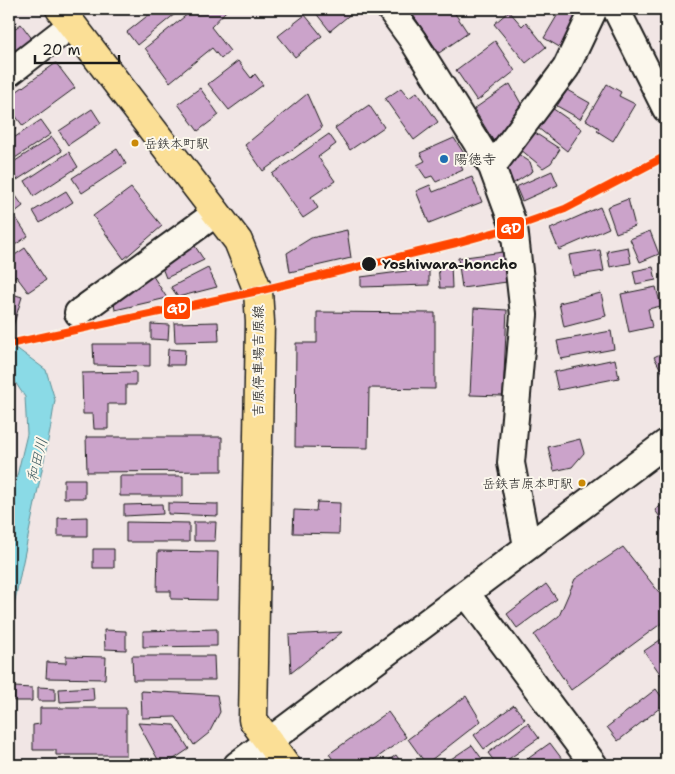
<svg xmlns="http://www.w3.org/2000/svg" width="675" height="774" viewBox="0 0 675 774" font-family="'Shantell Sans','Klee One',sans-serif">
<rect width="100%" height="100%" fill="#f1e6e5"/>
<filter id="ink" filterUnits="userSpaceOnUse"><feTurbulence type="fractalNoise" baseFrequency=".02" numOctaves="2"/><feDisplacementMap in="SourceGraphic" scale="10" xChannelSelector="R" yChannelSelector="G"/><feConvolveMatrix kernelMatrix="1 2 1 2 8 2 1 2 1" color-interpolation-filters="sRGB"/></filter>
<g filter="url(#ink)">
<path fill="#8adae6" stroke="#5e8e95" d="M9,346l10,4 27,20 9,30 -5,31 -41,198v-120l18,-75 -2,-37 -16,-24z"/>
<path fill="#cba3ca" stroke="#1c1c1c" d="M156,9h25l-44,36 -10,-13z
M194,9h29l3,2 -15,16 19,24 -9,8 -9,-11 -42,34 -25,-34z
M319,9h31l3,3 -23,19 -15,-19z
M409,9h43l16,24 -29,20z
M561,9h23l-16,43 -24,-14z
M9,11l7,11 -7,5z
M509,11l13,15 4,-4 20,25 -20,16 -32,-39z
M305,15l17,21 -27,21 -17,-21z
M21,24l12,16 -24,18v-25z
M495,41l20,30 -38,30 -21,-31z
M238,61l13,17 4,-4 8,11 -34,25 -21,-26z
M56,63l19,25 -52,38 -14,-19v-10z
M510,84l14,25 -10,5 2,5 -20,26 -22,-36z
M607,84l14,8 -2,4 16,8 -22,37 -16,-10 2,-3 -13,-8z
M200,88l19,27 -21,16 -20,-27z
M401,88l8,10 8,-6 21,30 -24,18 -29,-41z
M567,90l23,13 -10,16 -23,-13z
M307,94l15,34 -59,43 -18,-26z
M369,105l15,22 -34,23 -15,-22z
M552,108l30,21 -15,22 -29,-23z
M92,109l9,14 -33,22 -9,-14z
M9,118l7,11 -7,5z
M41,120l10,14 -42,28v-21z
M532,131l28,18 -9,14 -8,5 -23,-19z
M329,134l7,10 -18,13 17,24 -24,16 7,11 -15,10 -31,-44z
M52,137l10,14 -45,29 -8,-15z
M454,138l13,20 -8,4 4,8 -27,12 -4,-6 -6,2 -9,-13 8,-4 -5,-8z
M117,149l9,15 -44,29 -10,-15z
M69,152l9,15 -44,29 -9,-15z
M515,152l15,10 3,9 -22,14 -7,-21z
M552,171l6,14 -36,16 -6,-14z
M472,177l10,25 -53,21 -13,-32 14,-6 3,7z
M131,188l31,38 -38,33 -31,-43z
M66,191l7,11 -33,21 -7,-12z
M13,192l10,14 -13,10 -1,-22z
M628,199l7,27 -19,7 -9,-26z
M600,207l9,21 -50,22 -9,-21z
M16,218l12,18 -19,13v-26z
M347,230l4,28 -61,14 -3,-19 24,-15z
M650,231l9,23 -19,8 -10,-23z
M191,240l13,20 -38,18 -5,-13z
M628,247l3,16 -21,4 -3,-16z
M25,248l21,32 -18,12 -12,-16 -7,5v-22z
M600,250l4,21 -31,5 -4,-21z
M503,252l4,30 -45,6 -4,-30z
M451,264l1,24h-12l-2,-23z
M653,267l3,13 -20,4 -3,-13z
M208,268l9,19 -39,10 -7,-10z
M429,268v17l-68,2v-10z
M151,273l16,25 -52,12 -2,-11z
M656,287l5,19 -13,3 4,18 -23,5 -8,-38z
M9,293l13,4 -9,29 -4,-1z
M601,293l5,23 -42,11 -5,-24z
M474,308l33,2 -4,86 -33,-1z
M317,312l118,1v76l-66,-1 -1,60 -73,-1 1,-104h21z
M218,322l1,19 -44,1 -1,-19z
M151,324l18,1 -1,15 -17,-1z
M611,331l3,18 -53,10 -4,-18z
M93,344h57v22l-56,-1z
M168,349l17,1 -1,15h-17z
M666,351v28l-12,-22z
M615,359l4,19 -61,12 -4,-18z
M136,372v13h-10v19h-18v25h-14l-1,-15h-10l-1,-41z
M86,437h136v34l-135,1z
M580,439l4,14 -12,14 -18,4 -6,-24z
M120,476h63v20h-63z
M64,479h21v19h-21z
M317,502l23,1 -1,31 -46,-1 1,-23 22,1z
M666,502v24l-11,-16z
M168,503l50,1v12l-50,-2z
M162,504l1,10 -39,2v-11z
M87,517v19h-29v-18z
M126,522l63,1v19h-63z
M194,522h22l-1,19h-21z
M623,547l43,54v19l-95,70 -37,-55 25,-19 16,-37z
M93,549h21v19h-21z
M158,551l60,1 -1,48 -46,-1v-8h-14z
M546,584l11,15 -40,29 -10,-14z
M217,629v17l-74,1v-16z
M104,630l22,1v19l-21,-1z
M342,632l-51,41 -2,-38z
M666,636v46l-22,-31z
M66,656l40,1 -1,22 -59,-1 1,-16 19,1z
M132,656h82l1,24h-82z
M14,687l18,1v13h-18z
M38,687l17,1v13h-17z
M93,687l1,13 -34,2 -1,-13z
M656,689l10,14 -48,38 -11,-14z
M141,691l76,4 3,17 -11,21 -15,12 -18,-28 -34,1z
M466,696l15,25 -55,43 -18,-25z
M514,705l11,14 -41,30 -10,-14z
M40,708h86v47h-70v-5h-23v-25l7,-1z
M388,712l18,25 -39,28h-30l-8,-11z
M138,723l36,2 15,24 -24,16h-4z
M528,723l11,15 -39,27h-3l-9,-12z
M550,743l15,20 -3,2h-43z
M472,745l13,18 -4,2h-39z
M396,755l7,10h-21z"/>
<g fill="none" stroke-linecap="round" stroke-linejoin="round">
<g stroke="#1c1c1c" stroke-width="30">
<path id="minor" d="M390,9l22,30 80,128 22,60 10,88 -13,148 16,83
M616,9l50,100
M9,73l62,-48
M492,167l74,-99 28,-59
M78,313l138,-100
M466,593l128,172
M237,765l429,-322"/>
</g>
<g stroke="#1c1c1c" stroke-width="31">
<path id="major" d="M60,9l178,232 20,50 2,31 -7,398 33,45"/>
</g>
<use href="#minor" stroke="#fbf7ec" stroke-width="26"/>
<use href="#major" stroke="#fbdf96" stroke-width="28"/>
<g stroke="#fbf7ec" stroke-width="11">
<path id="rail-1" d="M9,344l249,-53 198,-48 58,-16 51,-18 101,-53"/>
</g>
<use href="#rail-1" stroke="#ff4500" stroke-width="8"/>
</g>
</g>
<g fill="#cb8a06" stroke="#fbf7ec" stroke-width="2">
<circle cx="135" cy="143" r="4.5"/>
<circle cx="582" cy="483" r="4.5"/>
</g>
<circle fill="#1f6fb2" stroke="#fbf7ec" stroke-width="2" cx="444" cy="159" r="5"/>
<circle fill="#1c1c1c" stroke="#fbf7ec" stroke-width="2" cx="369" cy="264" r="8"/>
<g text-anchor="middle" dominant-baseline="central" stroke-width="4" stroke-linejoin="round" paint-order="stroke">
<g font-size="13" fill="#1c1c1c" stroke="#fbf7ec" text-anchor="start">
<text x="144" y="143">岳鉄本町駅</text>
<text x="573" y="483" text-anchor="end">岳鉄吉原本町駅</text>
</g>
<g font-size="14" fill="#1c1c1c" stroke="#fbf7ec" text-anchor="start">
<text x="454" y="159">陽徳寺</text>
</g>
<g font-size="14" font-weight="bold" fill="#1c1c1c" stroke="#fbf7ec" text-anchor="start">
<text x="382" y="264">Yoshiwara-honcho</text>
</g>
<g font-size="14" fill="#1c1c1c" stroke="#fbf7ec">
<text transform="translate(258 361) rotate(-90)">吉原停車場吉原線</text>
</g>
<g font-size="15" font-style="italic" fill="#425e63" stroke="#fbf7ec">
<text transform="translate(37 460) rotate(-76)">和田川</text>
</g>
</g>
<g stroke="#fbf7ec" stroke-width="2">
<rect x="496" y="216" width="29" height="24" rx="5" fill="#ff4500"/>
<rect x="163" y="296" width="28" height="24" rx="5" fill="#ff4500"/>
</g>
<g font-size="14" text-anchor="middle" font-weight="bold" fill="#fff">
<text x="511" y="233">GD</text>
<text x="177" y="313">GD</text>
</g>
<rect width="675" height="774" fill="none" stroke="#fbf7ec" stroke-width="30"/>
<rect x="15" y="15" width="645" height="744" fill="none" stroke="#1c1c1c" stroke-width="2" filter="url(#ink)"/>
<path d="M35 55v8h84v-8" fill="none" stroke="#1c1c1c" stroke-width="2.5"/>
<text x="42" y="55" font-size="15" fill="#1c1c1c" stroke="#fbf7ec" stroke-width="4" paint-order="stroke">20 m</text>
</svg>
